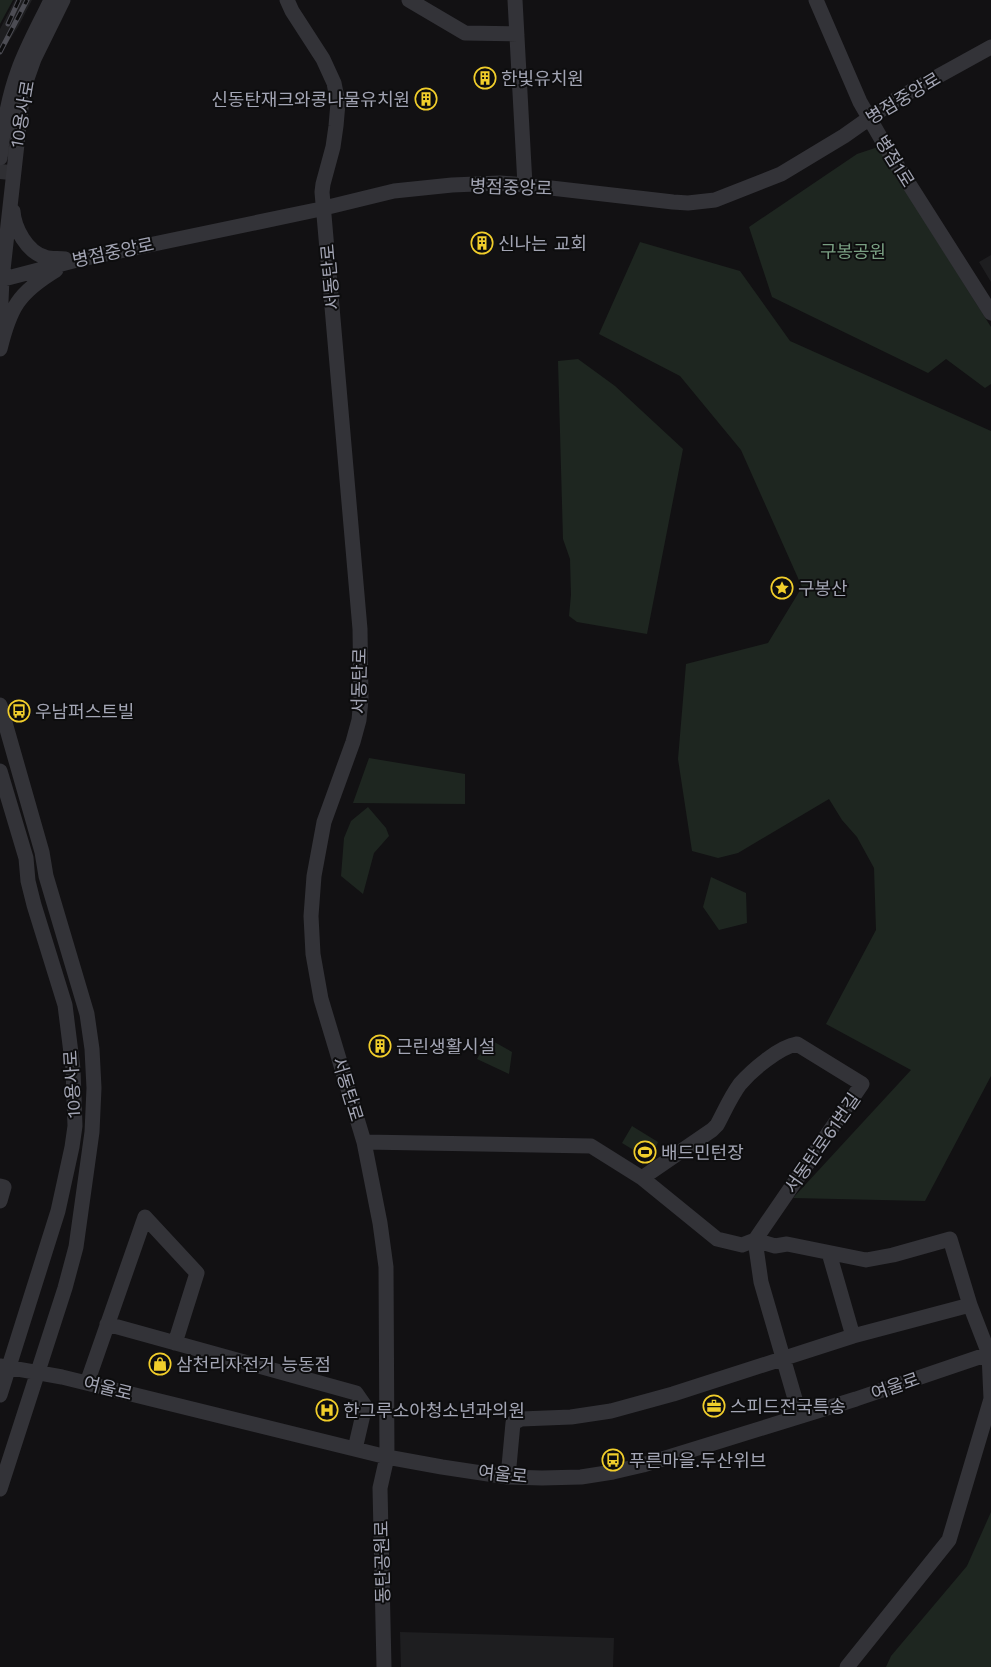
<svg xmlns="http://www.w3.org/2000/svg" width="991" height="1667" viewBox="0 0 991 1667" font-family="'Work Sans','Noto Sans KR',sans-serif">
<rect width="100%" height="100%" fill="#121113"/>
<path fill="#1e1e20" d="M15,0h17l-14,27 -18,28v-26z
M991,255v27l-12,-20z
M400,1632l214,6 -1,29h-212z"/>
<path fill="#1e2620" d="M0,0h13l-13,24z
M878,147l113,180v57l-6,4 -39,-29 -18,14 -156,-76 -23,-70 108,-73z
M640,242l100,29 50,70 201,90v645l-66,125 -132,-3 118,-128 -85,-46 50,-94 -2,-62 -17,-31 -15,-17 -13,-21 -91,54 -20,5 -26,-7 -14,-92 8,-95 82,-21 34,-56 -61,-137 -61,-74 -81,-42z
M578,359l37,27 68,63 -36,185 -70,-12 -8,-6 2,-21 -1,-36 -7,-20 -5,-178z
M369,758l96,16v30l-112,-1z
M368,807l18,21 3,8 -15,17 -11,41 -22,-18 3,-38 7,-17z
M711,877l35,16 1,30 -28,7 -16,-23z
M489,1039l23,13 -3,22 -32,-15z
M632,1126l26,16 -8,18 -28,-17z
M991,1512v155h-105l5,-11 76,-90z"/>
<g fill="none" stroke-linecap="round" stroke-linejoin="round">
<path stroke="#2f2f33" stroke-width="15" stroke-dasharray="15 8" stroke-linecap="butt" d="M0,179l3,-33"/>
<path stroke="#333338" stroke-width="15" d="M287,0l5,11 31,48 11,24 4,20 -2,23 -3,21 -10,37 -1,8 38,437 1,70 -2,21 -6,22 -29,80 -10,54 -3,40 2,38 8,45 43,143 16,81 6,44 1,190 -7,31 4,179
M409,0l56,33 52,1
M515,0l10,185
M816,0l44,102 30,52 101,159
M0,158c3,-29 8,-60 18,-87 9,-25 22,-48 33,-71
M13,211c1,17 14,41 32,46 6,2 14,1 20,2
M0,280l77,-20 239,-50 78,-19 58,-6 48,-2 25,2 148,17 15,1 27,-3 66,-26 63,-38 51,-36 96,-53
M0,324l2,-45 21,-189 11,-31 29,-59
M0,349c10,-41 18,-56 56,-79
M0,705l42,147 4,24 41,138 5,35 2,39 -2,44 -16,115 -11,41 -65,201
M0,771l26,87 2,23 6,24 31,100 8,64 2,57 -3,21 -14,64 -58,184
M364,1142l227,4 51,32 75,61 25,6 13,-5 107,-156 -65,-40c-18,3 -45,26 -57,40 -9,12 -16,28 -23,41l-5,5 -70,48
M0,1186l4,1 -4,14
M829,1253l24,83
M107,1324l249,69 9,13 -10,43
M0,1366l62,11 325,80 55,10 66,10 34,1 39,-1 32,-5 30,-7 213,-66 135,-46
M87,1383l58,-166 52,56 -22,70
M800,1416l-39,-134 -6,-42 20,6 12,-2 79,16 27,-5 57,-16 20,66 19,49 2,45 -42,141 -102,127
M508,1477l5,-54 8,-4 50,-2 40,-6 62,-17 180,-58 117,-31"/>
<g stroke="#4c4c53" stroke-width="5">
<path id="rail" d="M8,24l11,-24
M0,52l27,-52"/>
</g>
<use href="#rail" stroke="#0d0d0e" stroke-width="3" stroke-dasharray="9" stroke-linecap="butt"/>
</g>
<defs>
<g id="building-ring" transform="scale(1.125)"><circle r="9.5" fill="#0d0d0e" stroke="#f1ce2b" stroke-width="1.5"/><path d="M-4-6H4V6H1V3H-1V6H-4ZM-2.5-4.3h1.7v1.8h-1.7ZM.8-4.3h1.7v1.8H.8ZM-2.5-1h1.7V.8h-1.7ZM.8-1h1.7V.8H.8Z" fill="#f1ce2b"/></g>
<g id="sight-ring" transform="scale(1.125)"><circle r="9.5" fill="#0d0d0e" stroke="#f1ce2b" stroke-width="1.5"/><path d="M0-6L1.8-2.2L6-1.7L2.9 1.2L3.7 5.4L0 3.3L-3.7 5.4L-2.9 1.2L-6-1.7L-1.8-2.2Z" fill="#f1ce2b"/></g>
<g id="bus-ring" transform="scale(1.125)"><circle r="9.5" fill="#0d0d0e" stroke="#f1ce2b" stroke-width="1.5"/><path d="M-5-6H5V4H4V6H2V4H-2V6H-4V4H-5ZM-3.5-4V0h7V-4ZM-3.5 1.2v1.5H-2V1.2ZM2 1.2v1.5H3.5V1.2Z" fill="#f1ce2b"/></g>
<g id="stadium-ring" transform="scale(1.125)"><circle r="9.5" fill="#0d0d0e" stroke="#f1ce2b" stroke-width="1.5"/><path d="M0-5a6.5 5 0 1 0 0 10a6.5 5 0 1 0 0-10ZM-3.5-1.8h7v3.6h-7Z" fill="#f1ce2b"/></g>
<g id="shop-ring" transform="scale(1.125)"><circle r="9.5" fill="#0d0d0e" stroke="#f1ce2b" stroke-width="1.5"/><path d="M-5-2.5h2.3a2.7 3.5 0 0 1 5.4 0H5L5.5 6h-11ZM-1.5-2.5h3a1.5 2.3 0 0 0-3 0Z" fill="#f1ce2b"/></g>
<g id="office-ring" transform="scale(1.125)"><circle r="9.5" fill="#0d0d0e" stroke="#f1ce2b" stroke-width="1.5"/><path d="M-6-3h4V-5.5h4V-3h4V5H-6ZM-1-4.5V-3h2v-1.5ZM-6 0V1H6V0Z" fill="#f1ce2b"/></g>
<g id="hospital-ring" transform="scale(1.125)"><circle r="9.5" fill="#0d0d0e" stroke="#f1ce2b" stroke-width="1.5"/><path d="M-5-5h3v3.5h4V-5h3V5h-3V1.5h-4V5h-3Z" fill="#f1ce2b"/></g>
</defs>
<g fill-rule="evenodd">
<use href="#building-ring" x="485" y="78"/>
<use href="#building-ring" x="426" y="99"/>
<use href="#building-ring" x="482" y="243"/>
<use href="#sight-ring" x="782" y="588"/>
<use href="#bus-ring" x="19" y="711"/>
<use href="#building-ring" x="380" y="1046"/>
<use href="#stadium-ring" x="645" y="1152"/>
<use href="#shop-ring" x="160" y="1364"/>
<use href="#office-ring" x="714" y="1406"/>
<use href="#hospital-ring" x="327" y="1410"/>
<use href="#bus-ring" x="613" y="1460"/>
</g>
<g text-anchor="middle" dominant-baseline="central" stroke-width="4" stroke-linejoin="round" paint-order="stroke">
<g font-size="18" fill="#a3a5b4" stroke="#0d0d0e" text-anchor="start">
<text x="501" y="78">한빛유치원</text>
<text x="410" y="99" text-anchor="end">신동탄재크와콩나물유치원</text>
<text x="498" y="243">신나는 교회</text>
<text x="798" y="588">구봉산</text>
<text x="35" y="711">우남퍼스트빌</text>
<text x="396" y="1046">근린생활시설</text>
<text x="661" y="1152">배드민턴장</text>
<text x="176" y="1364">삼천리자전거 능동점</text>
<text x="730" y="1406">스피드전국특송</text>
<text x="343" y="1410">한그루소아청소년과의원</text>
<text x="629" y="1460">푸른마을.두산위브</text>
</g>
<g font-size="18" fill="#a3a5b4" stroke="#0d0d0e">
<text transform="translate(903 98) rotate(-31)">병점중앙로</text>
<text transform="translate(22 114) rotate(-80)">10용사로</text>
<text transform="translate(895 161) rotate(58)">병점1로</text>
<text transform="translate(511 187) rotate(2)">병점중앙로</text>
<text transform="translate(113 252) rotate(-12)">병점중앙로</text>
<text transform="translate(330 277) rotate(-95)">서동탄로</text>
<text transform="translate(359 681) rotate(-89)">서동탄로</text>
<text transform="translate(72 1084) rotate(-93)">10용사로</text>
<text transform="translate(348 1089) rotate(73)">서동탄로</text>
<text transform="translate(822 1143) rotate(-55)">서동탄로61번길</text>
<text transform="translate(895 1386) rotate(-19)">여울로</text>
<text transform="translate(108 1388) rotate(14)">여울로</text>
<text transform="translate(503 1474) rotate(6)">여울로</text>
<text transform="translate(382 1562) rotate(-91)">동탄공원로</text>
</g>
<g font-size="18" fill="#799f82" stroke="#0d0d0e">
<text x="853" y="251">구봉공원</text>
</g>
</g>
</svg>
